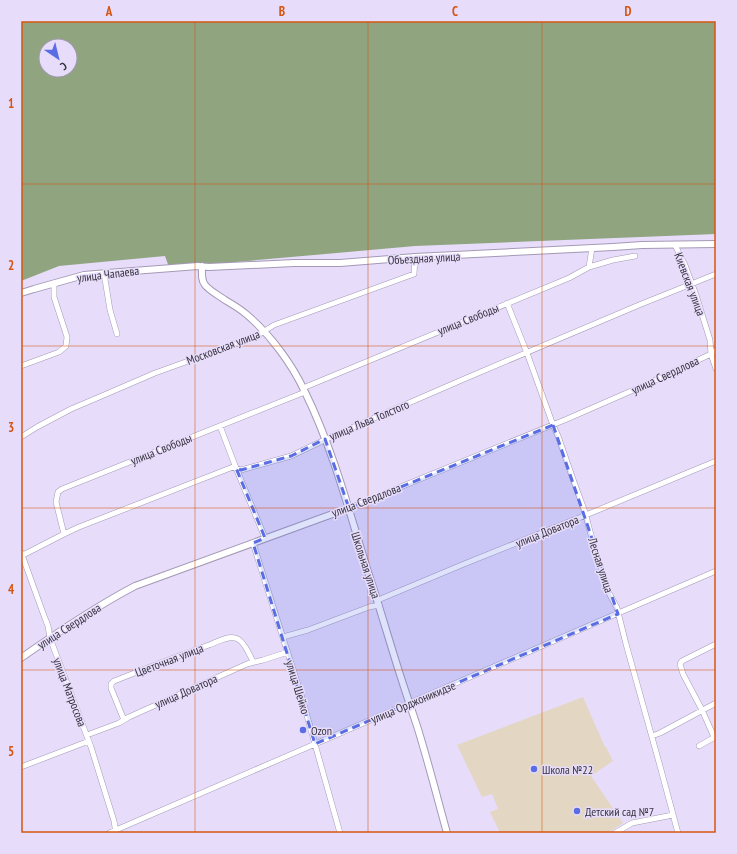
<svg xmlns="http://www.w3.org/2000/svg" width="737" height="854" viewBox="0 0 737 854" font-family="'PT Sans Narrow',sans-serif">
<rect width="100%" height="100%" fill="#e7ddfb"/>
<path fill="#e3d7c3" d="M583,697l22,50h1l7,14 -22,15 32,47 -15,10h-108l-10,-21 8,-3 -6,-15 -10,3 -25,-52z"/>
<path fill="#90a480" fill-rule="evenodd" d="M21,21h695v213l-301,12 -213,19 -32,5 -5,-14 -106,10 -38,15zM46,46h24v24h-24z"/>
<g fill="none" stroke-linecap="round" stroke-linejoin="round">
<g stroke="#a49ab6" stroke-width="6">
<path id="minor" d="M675,245l10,20 7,19 4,11 14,45 1,14 5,15
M589,267l3,-19
M104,273l6,37 7,24
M507,303l20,50 26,72 5,11 16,46 12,33 2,9 8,29 10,29 3,11 8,15 9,36 34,122 18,67
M21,366l38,-14 7,-6 1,-9 -13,-40v-14
M303,388l266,-110 20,-11 24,-7 22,-4
M220,426l16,42 29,70
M21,437l16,-10 34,-18 26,-11 58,-25 100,-36 19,-12 140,-51 1,-17
M349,508l218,-89 71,-31 73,-34 5,-4
M64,534l-8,-32 2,-10 4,-3 243,-97
M253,543l49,155 38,135
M21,552l22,61 5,13 2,12 41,109 23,74 2,12
M21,556l43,-22 15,-7 154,-60 8,3 50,-14 44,-21 129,-56 175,-74 77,-31
M378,600l86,-36 122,-49 130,-54
M283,637l25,-7 61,-23 10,-2
M124,720l-13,-32v-4l3,-3c31,-12 63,-25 95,-36 8,-3 18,-9 26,-7 8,1 15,17 18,24
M87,735l32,-12 10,-6 118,-53 16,-4 25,-8
M652,736l8,-3 56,-30
M714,737l-12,-27 -19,-36 -3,-10 2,-3 34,-17
M699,746l16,-9
M21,767l68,-26
M109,833l521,-225 86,-37
M615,833l17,-10 41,-8"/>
</g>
<g stroke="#a49ab6" stroke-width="8">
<path id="tertiary" d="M202,266c0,7 -1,14 3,19 5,6 13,10 20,15 7,4 15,9 21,14 24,20 46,50 59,78 28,57 44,119 63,180 13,39 24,79 37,118 4,12 8,24 12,36 11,35 20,71 30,107
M21,293l13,-4 50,-14 36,-3 78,-6 11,1 85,-4h46l75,-6 198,-10 29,-2 74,-1
M21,658c37,-26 74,-51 114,-72l214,-78"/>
</g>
<use href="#minor" stroke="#fff" stroke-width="5"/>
<use href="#tertiary" stroke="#fff" stroke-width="6"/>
</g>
<path fill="#5b6de4" fill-opacity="0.2" stroke="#5b6de4" stroke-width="3" stroke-dasharray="8 5" stroke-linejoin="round" d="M553,425l65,189 -303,130 -62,-201 12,-5 -29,-70 5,2 50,-14 34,-17 24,69z"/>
<path fill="none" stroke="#d65511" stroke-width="1" stroke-opacity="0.55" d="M195,21v812M368,21v812M542,21v812M21,184h695M21,346h695M21,508h695M21,670h695"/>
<g fill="#5b6de4" stroke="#e7ddfb" stroke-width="1.5">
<circle cx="303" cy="730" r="4"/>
<circle cx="534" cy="769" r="4"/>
<circle cx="577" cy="811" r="4"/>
</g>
<g text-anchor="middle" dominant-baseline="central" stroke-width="3" stroke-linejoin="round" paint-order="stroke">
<g font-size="12" fill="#37333e" stroke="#e7ddfb">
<text transform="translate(424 258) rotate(-3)">Объездная улица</text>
<text transform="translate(108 274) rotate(-7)">улица Чапаева</text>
<text transform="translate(690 284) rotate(69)">Киевская улица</text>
<text transform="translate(468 319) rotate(-22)">улица Свободы</text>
<text transform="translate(223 347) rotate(-21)">Московская улица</text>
<text transform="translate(665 375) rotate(-25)">улица Свердлова</text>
<text transform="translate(369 420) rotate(-23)">улица Льва Толстого</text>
<text transform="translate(161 449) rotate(-22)">улица Свободы</text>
<text transform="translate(366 500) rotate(-21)">улица Свердлова</text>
<text transform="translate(547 531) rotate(-22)">улица Доватора</text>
<text transform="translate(366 565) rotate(72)">Школьная улица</text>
<text transform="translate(601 565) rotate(72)">Лесная улица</text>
<text transform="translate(69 626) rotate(-33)">улица Свердлова</text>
<text transform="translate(169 660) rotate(-21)">Цветочная улица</text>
<text transform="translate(298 687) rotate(73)">улица Шейко</text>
<text transform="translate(186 691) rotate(-24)">улица Доватора</text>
<text transform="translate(70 692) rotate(69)">улица Матросова</text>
<text transform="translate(413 702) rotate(-23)">улица Орджоникидзе</text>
</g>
<g font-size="12" fill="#37333e" stroke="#e7ddfb" text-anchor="start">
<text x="311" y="730">Ozon</text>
<text x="542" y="769">Школа №22</text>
<text x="585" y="811">Детский сад №7</text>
</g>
</g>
<rect width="737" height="854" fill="none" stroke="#e7ddfb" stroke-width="44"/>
<g transform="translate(58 58) rotate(145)"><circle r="19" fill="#e7ddfb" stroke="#a199af"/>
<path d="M0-3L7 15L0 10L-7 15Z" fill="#5b6de4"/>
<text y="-6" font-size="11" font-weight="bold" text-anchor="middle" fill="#37333e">С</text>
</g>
<rect x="22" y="22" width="693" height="810" fill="none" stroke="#d65511" stroke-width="1.5"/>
<g font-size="13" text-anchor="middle" font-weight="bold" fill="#d65511">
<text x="109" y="16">A</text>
<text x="282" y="16">B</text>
<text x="455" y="16">C</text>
<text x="628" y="16">D</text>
<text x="11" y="108">1</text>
<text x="11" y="270">2</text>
<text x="11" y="432">3</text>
<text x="11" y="594">4</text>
<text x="11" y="756">5</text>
</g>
</svg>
